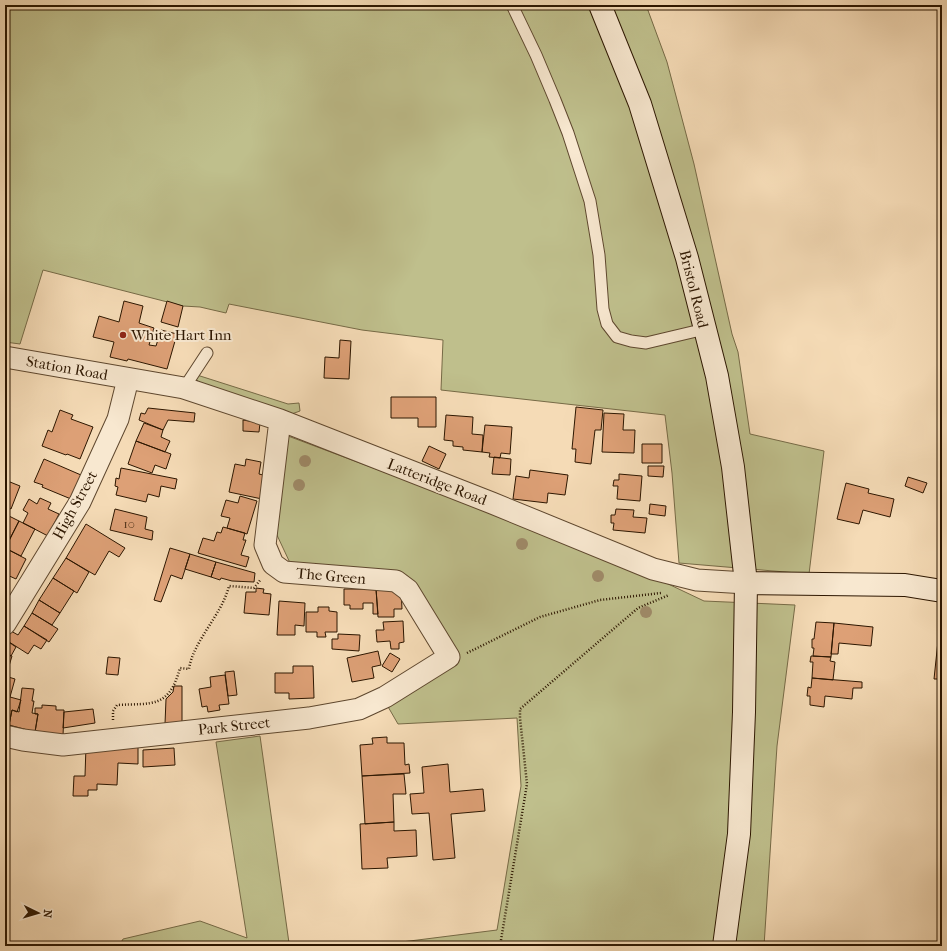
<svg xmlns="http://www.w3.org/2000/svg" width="947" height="951" viewBox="0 0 947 951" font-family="'IM FELL French Canon',serif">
<rect width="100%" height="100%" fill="#f5dbb6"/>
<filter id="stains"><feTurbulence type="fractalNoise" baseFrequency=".005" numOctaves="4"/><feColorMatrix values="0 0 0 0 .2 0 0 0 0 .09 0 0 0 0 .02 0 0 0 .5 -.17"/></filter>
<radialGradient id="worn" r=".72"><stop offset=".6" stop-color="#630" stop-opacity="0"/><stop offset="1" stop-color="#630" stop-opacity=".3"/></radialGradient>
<path fill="#bfbf8c" stroke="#766a46" d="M5,5h641l21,57 27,102 38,170 6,18 12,82 74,17 -15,123 -130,-11 -7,-90 -7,-58 -224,-25 2,-50 -81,-10 -133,-26 -3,9 -26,-6 -17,-1 -140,-36 -23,74 -15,-2z
M197,375l91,29 11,-1 1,8 -11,4 -87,-30 -6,-6z
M288,436l240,90 136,56 40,19 91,4 -18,141 -13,200h-394l127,-16 24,-144 -4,-68 -119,6 -11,-19 71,-42 -45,-80 -122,-18 -15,-32z
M260,736l29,207 5,3h-175l4,-7 77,-18 47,17 -31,-196z"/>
<path fill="#dda076" stroke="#2c1600" d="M124,301l19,5 -4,17 15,5 -5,17 7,1 5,-16 16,4 -10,35 -39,-10 -1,2 -17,-4 4,-15 -21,-5 6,-21 20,6z
M167,301l16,5 -5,21 -17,-5z
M340,340l11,1 -2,38 -25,-1 1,-21 14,1z
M391,397h45v30h-18v-9h-27z
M576,407l27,3 -2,20h-6l-4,34 -16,-2 1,-13h-4z
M148,408l47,5 -1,9 -26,-2 -5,10 -24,-10 2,-7 4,1z
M60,410l13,5 -2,4 22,8 -13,32 -13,-5 -1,1 -24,-9 6,-16 4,2z
M604,413l20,1 -1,16h12l-1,23 -32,-1z
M446,415l27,2 -1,17 11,1 -1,17 -19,-2v-3l-10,-1v-5l-9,-1z
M243,420l17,3 -1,9 -16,-1z
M144,423l19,7 -2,7 9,4 -5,11 -29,-11z
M485,425l27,2 -2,27 -9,-1 -1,5 -11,-1 1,-4 -8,-1z
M136,441l35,13 -5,15 -11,-4 -3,8 -24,-9z
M642,444h20v19h-20z
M429,446l17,8 -7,15 -17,-8z
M494,457l17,2 -1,16 -18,-1z
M44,459l37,16 -10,24 -29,-12 1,-2 -9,-3z
M246,459l15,3 -2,12 8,2 -5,23 -33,-7 6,-28 10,2z
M648,466h16l-1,11 -15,-1z
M121,468l56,11 -2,10 -14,-3 -2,11 -11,-3 -2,8 -30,-7 2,-8 -3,-1 1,-8 3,1z
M530,470l38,5 -3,20 -17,-2 -1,10 -34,-4 3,-23 13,2z
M619,474l23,2 -2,25 -23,-2 1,-13h-5l1,-6h5z
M908,477l19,6 -4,10 -18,-7z
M5,480l15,6 -9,23 -6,-3z
M846,483l23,6 -1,4 26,6 -4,18 -27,-7 -4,14 -22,-5z
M240,496l17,5 -10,33 -20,-6 3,-10 -9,-2 5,-16 12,3z
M40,498l11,5 -3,6 11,5 -11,22 -25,-13 5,-10 -5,-3 6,-11 8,5z
M650,504l16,2 -1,10 -16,-2z
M115,509l32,8 -2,12 8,2 -1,9 -42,-10z
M616,509l18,1 -1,7 14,1 -2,15 -32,-3 1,-7h-3v-8h4z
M5,514l14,7 -12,24 -2,-2z
M19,521l16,8 -14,27 -16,-8z
M86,524l39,24 -6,9 -10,-6 -14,24 -29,-17z
M223,527l22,6 -2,7h3l-5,15 8,2 -3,10 -48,-14 5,-15 11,3 3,-9 4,1z
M5,548l21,11 -10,20 -11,-5z
M170,548l20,6 -8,25 -11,-4 -10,27 -7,-2z
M190,554l26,8 -5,15 -26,-8z
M66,558l23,14 -12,21 -24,-15z
M216,562l39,11 -1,9 -22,-1 -11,-3 -1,2 -9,-3z
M53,578l21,13 -14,22 -21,-13z
M256,588l8,1 -1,4 8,1 -2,21 -25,-2 2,-21h10z
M401,588l1,21h-8v8h-16l-2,-28z
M344,589h32l2,25h-5v-11h-10v6h-13v-4h-6z
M39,600l21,13 -8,12 -20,-12z
M279,601l26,2 -1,23 -9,-1v10h-18z
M318,607h11v4l8,1v20h-12l1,5h-9v-5h-11v-20h12z
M32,613l26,16 -9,13 -25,-16z
M403,621l1,21 -5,1v6h-8l-1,-8 -13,1 -1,-12h8l-1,-8z
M816,622l18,1 -3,34 -18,-1 1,-8h-2v-9h2z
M940,622h2v66l-4,-1v-8h-4z
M834,623l39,4 -2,19 -32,-3 -1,11h-7z
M24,626l23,14 -6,9 -7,-4 -6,9 -22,-14 5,-9 7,4z
M338,634l22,1 -1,16 -27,-2v-10h6z
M7,641l9,6 -5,9 -6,-2v-10z
M378,651l3,14 -9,2 2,11 -22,4 -5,-24z
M390,653l10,6 -8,13 -10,-6z
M5,654l7,2 -6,20h-1z
M811,656l20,1 -1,4 5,1 -2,18 -21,-2 1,-16h-3z
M108,657l12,1 -2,17 -12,-1z
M293,666h20l1,32 -25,1v-6h-14v-20h18z
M234,671l3,24 -9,1 -3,-24z
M225,675l4,29 -10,1 1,5 -12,2 -1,-6 -5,1 -3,-18 12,-2 -1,-10z
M5,676l10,3 -5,18 11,3 -4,12 -5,-2 -3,15 -4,-1z
M812,678l50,4v6h-9l-1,11 -27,-3 -1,11 -14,-2v-9h-3l1,-9 3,1z
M174,686h8v37l-17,1 1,-25 7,-7z
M22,688l12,1 -2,12h2l-2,12 6,1 -3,18 -26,-7 3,-15 7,2z
M42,705l14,1v4h8l-1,26 -28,-4 3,-18h-3v-6h7z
M93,709l2,14 -32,5 1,-16z
M387,737v6h17l1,22 4,-1 1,9 -48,3 -2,-31 13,-1 -1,-6z
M138,742v22l-20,-1 -1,22 -20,-1v6h-9v6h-15l1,-20h11l1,-30z
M174,748l1,17 -32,2v-17z
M448,764l2,28 33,-3 2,22 -34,3 4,44 -22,2 -4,-47 -17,1 -2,-20 14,-1 -2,-26z
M404,774l2,20h-13l1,28 -29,2 -3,-48z
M394,822v9l22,-1 1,26 -30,2 1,10 -26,1 -2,-45z"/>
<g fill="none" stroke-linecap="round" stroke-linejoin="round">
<g stroke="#5e472e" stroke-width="13">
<path id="service" d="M512,5l24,50 19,45 13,33 22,68 9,54 4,54 4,15 10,13 14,4 15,2 59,-14
M184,388l23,-35"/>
</g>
<g stroke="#5e472e" stroke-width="23">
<path id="minor" d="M5,357l179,31 96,32 212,83 161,66 44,11 49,3
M5,624l75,-122 38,-83 10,-40
M5,736l18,4 40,5 246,-27 50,-9 26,-12 64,-40 -41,-67 -12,-9 -112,-9 -11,-8 -8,-19 15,-125"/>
</g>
<g stroke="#2c1600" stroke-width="24">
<path id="secondary" d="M600,5l40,99 47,154 30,118 16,91 13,116 -2,129 -5,122 -15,112
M746,583l159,2 37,6"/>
</g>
<path stroke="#2c1600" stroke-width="2.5" stroke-dasharray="1 2" stroke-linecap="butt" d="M467,653l73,-36 60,-17 61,-7
M113,720v-9l4,-6c35,-2 52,4 63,-37l9,1c4,-28 33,-54 40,-83l25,2 7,-9
M500,946l27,-162 -7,-66v-9l118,-101 31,-13"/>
<use href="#service" stroke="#f8e8d0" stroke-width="11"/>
<use href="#minor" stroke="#f8e8d0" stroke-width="21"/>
<use href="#secondary" stroke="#f8e8d0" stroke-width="22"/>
</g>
<g fill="#9f8b69">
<circle cx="305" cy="461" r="6"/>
<circle cx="299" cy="485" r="6"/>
<circle cx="522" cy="544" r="6"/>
<circle cx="598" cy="576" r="6"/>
<circle cx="646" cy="612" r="6"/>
</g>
<circle fill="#8f2418" stroke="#f8e8d0" stroke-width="1.5" cx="123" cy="335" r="4"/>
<g text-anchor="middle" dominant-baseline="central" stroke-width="4" stroke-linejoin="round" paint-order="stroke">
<g font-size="13" fill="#58381e">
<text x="129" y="523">10</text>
</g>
<g font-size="15" fill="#2c1600" stroke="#f8e8d0">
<text transform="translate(694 289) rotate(76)">Bristol Road</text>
<text transform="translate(67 368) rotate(10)">Station Road</text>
<text transform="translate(437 482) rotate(21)">Latteridge Road</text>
<text transform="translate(75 505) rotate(-61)">High Street</text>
<text transform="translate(331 576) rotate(5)">The Green</text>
<text transform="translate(234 726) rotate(-6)">Park Street</text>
</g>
<g font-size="15" fill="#2c1600" stroke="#f8e8d0" text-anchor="start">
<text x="131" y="335">White Hart Inn</text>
</g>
</g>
<rect width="947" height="951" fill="none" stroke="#f5dbb6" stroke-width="20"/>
<rect x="6" y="6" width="935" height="939" fill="none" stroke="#2c1600" stroke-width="2"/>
<rect x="10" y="10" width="927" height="931" fill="none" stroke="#2c1600"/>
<g transform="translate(38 913) rotate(95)" stroke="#f8e8d0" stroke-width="3" paint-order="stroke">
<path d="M0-3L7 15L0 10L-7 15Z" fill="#2c1600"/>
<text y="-6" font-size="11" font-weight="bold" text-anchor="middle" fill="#2c1600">N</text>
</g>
<rect width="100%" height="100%" filter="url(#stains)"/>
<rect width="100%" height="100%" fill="url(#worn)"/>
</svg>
